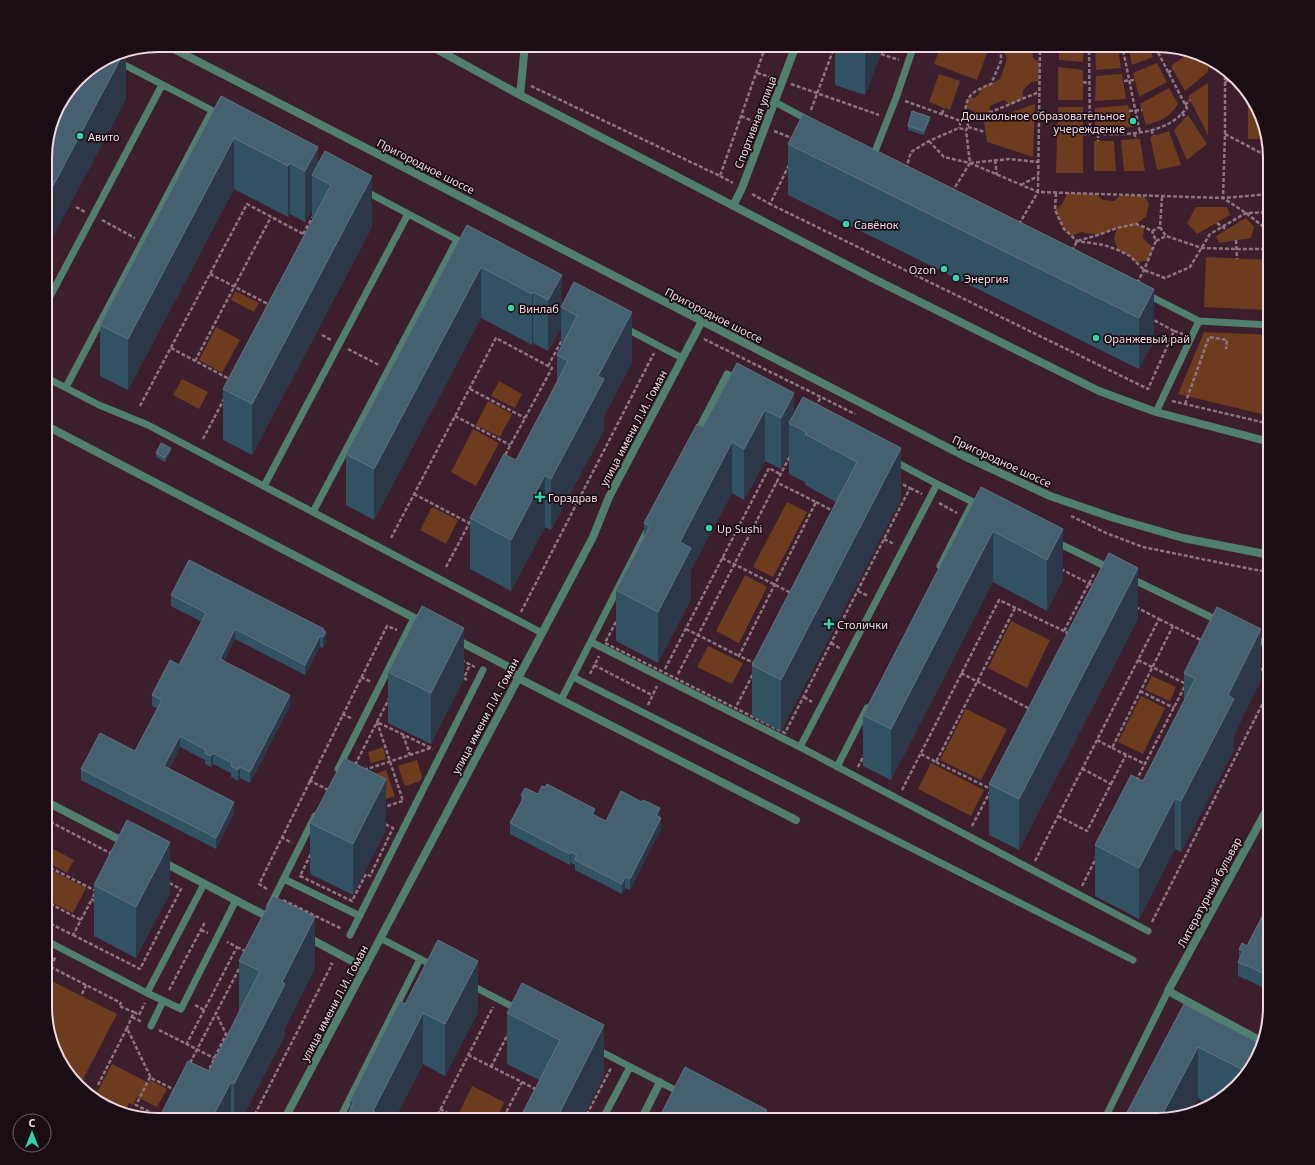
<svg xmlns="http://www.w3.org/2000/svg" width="1315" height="1165" viewBox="0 0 1315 1165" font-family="'Noto Sans',sans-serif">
<rect width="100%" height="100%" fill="#3c1e2d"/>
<path fill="#6d3c1f" d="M941,45h49l-13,35 -43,-16z
M1002,45h31v13l7,5 -1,18 -8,1 -8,8v9l-13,6 -6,-5 -14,6v7l-12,5 -5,-7 -8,-4 4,-10 6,1 4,-4 2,-6 19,-9 7,-20z
M1059,45h24v17l-24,-2z
M1095,45h13l10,3 3,20 -25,2z
M1131,45h17l5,12 -21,8 -4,-19z
M1191,52l9,2 8,5v13l-23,19 -14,-25z
M1157,63l10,19 -28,15 -6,-24z
M1058,67l25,3v30h-25z
M939,74l21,7 -10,29 -21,-8z
M1122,74l4,25 -31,2 1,-25z
M1208,83v52l-20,-39z
M1169,88l9,16c-8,13 -17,17 -32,21l-6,-21z
M1248,95l13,20 5,24h-18z
M1035,104l-2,53 -46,-15 -3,-20z
M1128,105l4,22 -37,1v-20z
M1058,107h25v66h-27z
M1188,115l19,29 -20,16 -13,-30z
M1169,131l12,34 -24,5 -7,-33z
M1140,139l5,32h-21l-3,-31z
M1094,141h20l2,30h-22z
M1067,193l29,1 7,6 11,1 7,-6 23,1 5,8 -3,13 -10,7 8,3 -1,11 10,10 -5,12 -12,3 -6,-7 -12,-6 -4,-11 3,-11 -19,7 -17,-3 -9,4 -8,-7 -9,-19 8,-7z
M1196,207h31l3,8 -33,19 -10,-11z
M1246,218l8,9 -3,11 -32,5 -3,-7z
M1206,257l63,3 -2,50 -63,-3z
M235,291l24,12 -5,9 -23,-12z
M216,327l24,13 -18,33 -23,-13z
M1204,332l66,3v81l-92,-22z
M182,379l26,13 -9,17 -26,-14z
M499,381l23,13 -7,14 -24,-12z
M488,401l24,13 -12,23 -24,-12z
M473,429l26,14 -23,43 -25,-14z
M787,502l20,10 -34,65 -20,-10z
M432,507l26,13 -12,24 -26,-14z
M745,575l22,12 -28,56 -23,-12z
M1011,621l39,19 -23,48 -39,-20z
M708,646l35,17 -11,21 -35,-17z
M1152,676l24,11 -6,14 -25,-11z
M1141,696l24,12 -22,46 -25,-12z
M966,709l41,20 -26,51 -41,-20z
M383,747l3,12 -15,4 -3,-11z
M417,760l5,17 -2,4 -15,5 -7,-20z
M931,763l53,27 -13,26 -53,-27z
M386,770l9,26 -18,6 -20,-22z
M45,845l29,15 -7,13 -22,-12z
M45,867l41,21 -13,25 -28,-14z
M48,979l69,35 -38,73 -22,-30 -12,-43v-31z
M112,1064l37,19 1,-3 17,9 -10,18 -20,-10 -4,8 -4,-2 -5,10 -9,-2 -21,-13z
M472,1086l32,16 -8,18h-24l-13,-7z"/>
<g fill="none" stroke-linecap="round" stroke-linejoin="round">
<path stroke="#8e7481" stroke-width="2.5" stroke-dasharray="4 2" stroke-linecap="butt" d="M1040,45l-2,147 185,6 47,-4
M1089,45l1,89c28,0 61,3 86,-15 4,-3 7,-7 11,-11l-33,-63
M1122,45l18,88
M1083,48h6
M1119,52l10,-1
M881,54l18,6
M1225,70v64l-2,64 23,15 24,19
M757,73l17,5
M1168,73l5,-4
M1124,81l10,-1
M1083,82l6,1
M1225,82l10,-5
M791,84l88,31
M531,86l189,90 46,-131
M905,101l56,20 -2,7
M1185,105l5,-5
M811,110l24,-65
M1129,111l13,-1
M1182,113l4,5
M942,114l2,-6
M741,116l14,6
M965,121c0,-25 4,-28 26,-37l10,-23v-16
M967,122l72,-30
M968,127l17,5
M1151,130l3,6
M774,131l20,8
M1134,133l2,6
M1083,134h7
M1098,134v7
M1225,134l38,20 7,8
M929,141l15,16 26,6 68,29 -19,32
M995,160l2,15
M970,163l39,-4 29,3
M789,165l-19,39 378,185 26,-58 -22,-12
M906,169l5,-17 18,-11 30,-13 7,2
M720,176l13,7
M1021,185l17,-9
M952,192l18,-29 -4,-33 2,-3v-4
M1056,193l-1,17 9,19 13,12 27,4 14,5 12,6 14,14 21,8 25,-11 20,-33 36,-21 24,-1
M752,194l18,10
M1162,197l-2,30 6,9
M76,207l9,5
M102,220l33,18
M1217,223l10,7
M303,234l11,-19
M1236,240l1,19
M1156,241l10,-5 36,12 35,1h33
M1072,251l5,-10 21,-6 19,-7 19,-4 8,3 8,4 8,-4
M210,274l60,31
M1137,283l7,-13 12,-29 -4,-10
M1174,331l9,3
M322,335l9,5
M704,339l151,75
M171,348l60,32
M348,349l31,16
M195,361l76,-144
M548,366l14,-26
M470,389l55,29
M731,399l179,89 -125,245 -180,-90z
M1172,401l98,23
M1185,404l24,-67 18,3 -1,9
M140,406l107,-202 60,32
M815,407l6,-10
M455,416l55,29
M203,439l21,-40
M910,488l12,6
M414,494l55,29
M816,502l17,9 -1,1
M939,503l18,10
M1071,516l35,17 37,14 108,22 19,3
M391,538l105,-200 56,30 -48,89
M884,539l10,5
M722,558l69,35
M446,567l25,-47
M1061,569l33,17
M858,591l10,5
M521,612l133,-259
M1159,619l44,22
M686,629l53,27
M1069,634l-5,-3 31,-59
M831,643l10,6
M461,660l14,7
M1138,660l48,24
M756,664l-17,-8 77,-154 -40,-20
M594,665l58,30
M1259,668l11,6
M665,669l104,-201 11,6
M961,673l69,36
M590,674l9,-18
M678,674l113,-220
M361,677l10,5
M467,680l-3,-2 6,-14
M1140,691l34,17
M390,697l-13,25 56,27
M804,697l8,5
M648,705l9,-19
M737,705l16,-31
M342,714l11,5
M403,735l7,20
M1097,740l15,8 61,-122
M1112,748l33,16
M921,754l15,8 79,-154
M936,762l55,27
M355,765l22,-43 26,79 -19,6
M858,767l7,-14
M364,770l67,-22
M309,780l21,11
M1136,781l49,-95
M1111,784l15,-29
M902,790l97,-190 65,31
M337,801l56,27 -23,48 -4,-2 -14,27 -52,-25z
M1058,816l29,15 24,-47 -28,-15
M45,819l67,35
M972,826l19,-36
M281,837l11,6
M1035,861l124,-242 -23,-12
M45,865l51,26 -4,8 4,3
M1082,886l15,-30
M267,889l-8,-5 128,-258 10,4
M283,900l59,29
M45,901l36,19
M45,921l28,14 19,-36
M1152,922l118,-233
M201,930l7,3
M73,935l67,34 41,-80 -14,-7
M237,947l10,5
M45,964l76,39 -2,3 15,6 -7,16
M45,977l11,-21
M169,990l36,-68
M82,994l4,-9
M195,1005l9,5
M134,1012l5,3 6,-12
M132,1017l10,5
M159,1030l55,28
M186,1045l51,-98 -10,-5
M468,1055l54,27 -20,38
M190,1063l51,-98
M491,1067l18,-35
M207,1074l19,-40 -10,-21
M150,1077l-14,28 14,7
M522,1082l15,8
M98,1085l29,-57 24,50 26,13
M440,1109l21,11
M252,1120l80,-156 -2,-1
M435,1120l58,-113
M584,1120l27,-52"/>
<path stroke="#507f6e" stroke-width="7" d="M117,61l104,54
M775,102l35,19
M874,154l22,-56 18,-53
M365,191l102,54
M1146,294l53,27 71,4
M45,306l117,-221
M625,328l57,30
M45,377l54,28 49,20 394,208
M66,387l146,-276
M1156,412l43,-91
M696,434l31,-60 11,6
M937,484l36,18
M264,486l144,-272
M313,512l144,-272
M1056,542l55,27
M940,566l33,-64 9,4
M1130,578l89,43
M1254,638l16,8
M591,642l209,105 137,-263 -43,-23
M573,677l560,283
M561,700l88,-173
M800,747l348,184
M837,767l30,-59
M338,769l76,-151
M284,879l76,37
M270,906l45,-90
M350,935l133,-265
M380,938l54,28
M45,940l102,53 57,-109
M469,984l50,26
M147,993l34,16 55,-109
M151,1026l12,-25
M596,1049l85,44
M339,1120l81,-161
M602,1120l28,-53
M1104,1120l64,-129"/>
<path stroke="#507f6e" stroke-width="8" d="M166,45l798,411 86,40 64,22 69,20 87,17
M429,45l91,50 352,183 227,113 57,21 114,30
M520,95l5,-50
M733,206l9,-18 54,-143
M45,425l379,198
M455,639l52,27 11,12 278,142
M45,801l81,42
M161,861l111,58
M307,937l58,31
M1263,1042l-95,-51 102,-187
M284,1120l309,-583 16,-40 93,-176
M641,1120l19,-38"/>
</g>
<path fill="#305263" d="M835,45h49l-19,50 -30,-10z
M221,96l97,68 54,63 -120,228 -29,-15v-51l89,-169v-11l-7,13 -15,-8 -2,3 -54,-28 -106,201 -28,-14v-51z
M930,120l-6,15 -16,-5v-4z
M788,144l366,145v51l-15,29 -351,-174z
M467,225l95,81 12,-24 58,81 -28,53v14l-53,100 -6,-3 -34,64 -41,-22v-51l46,-58 41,-77v-28l4,-8v-19l-13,23 -15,-8 -1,2 -51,-27 -107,202 -28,-15v-51z
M737,363l57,51 9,-17 98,102 -120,232 -29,-15v-51l84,-163 -31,-17v-3l-16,-8v-21l-8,16 -16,-8 -21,39 -12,-7 -41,77v29l-33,64 -42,-22v-51l28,-53v-14l59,-96z
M171,452l-6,10 -9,-5v-4z
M981,487l82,42v51l-16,31 -54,-29 -102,198 -28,-14v-51z
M171,595l153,36 2,12 -3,5 -3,-1 -15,28 -70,-36 -11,22 66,45 -40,77 -10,-5 -2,3 -7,-4v-4l-18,-9 -2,3 -6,-3v-4l-25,-13 -11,22 65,44 -18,36 -135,-69v-11l54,-18 22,-43 -5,-2v-11l27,-30 23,-43 -31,-16z
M1138,619l-119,231 -30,-15v-51z
M388,672l76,7 -33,65 -43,-21z
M1184,673l77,7 -27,55v15l-53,102 -6,-3 -36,70 -44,-23v-51l48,-64 41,-79z
M538,794l57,22 11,5 54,-4 1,12 -31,61 -5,-2 -3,6 -47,-24v-5l-4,-2 -1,2 -60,-31v-11l11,-21v-7z
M310,823l76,7 -33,65 -43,-21z
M94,885l76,8 -34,65 -42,-22z
M1270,901v90l-24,-12v1l-8,-4v-14l1,-2v-11l8,-3z
M239,961l76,7 -30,60v7l-44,85h-83l51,-49 30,-59z
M522,983l82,93 -65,4 -32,-16v-51z
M405,1004l73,8 -33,64 -22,-12 -29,56h-49l5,-8v-12z
M1184,1004l77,46 -24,37 -27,18 -12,-7 -8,15 -33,7z
M685,1067l82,53h-109z"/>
<path fill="#2c3747" d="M865,45h19l-19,50z
M126,51v49l-81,152v-51l79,-149z
M930,117v3l-6,15v-4z
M234,138v51l-106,201v-51z
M318,147v31l-6,-3v34l-7,13v-51z
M290,163v51l-2,3v-51z
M372,176v51l-120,228v-51z
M481,267v51l-107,202v-51z
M562,275l-1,53 -13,23v-51z
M1154,289v51l-15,29v-51z
M533,292v51l-1,2v-51z
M632,312v51l-28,53v14l-53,100v-51l47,-103z
M794,393v32l-5,-2v30l-8,16v-51z
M765,410v51l-21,39v-51z
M732,442v51l-41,77v29l-33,64v-51l22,-70z
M171,448v4l-6,10v-4z
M901,448v51l-120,232v-51z
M545,475v52l-34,64v-51z
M1063,529v51l-16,31v-51z
M993,531v51l-102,198v-51z
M1138,568v51l-119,231v-51z
M464,628v51l-33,65v-51z
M235,629v10l-15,31v-11z
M324,629v7l2,-4v11l-3,5v-18z
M1261,629v51l-27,55v15l-53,102v-51l47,-106z
M320,636v11l-15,28v-10z
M290,695v11l-40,77v-11z
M180,736v11l-16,30v-11z
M213,753v11l-2,3v-11z
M240,767v11l-2,3v-11z
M386,779v51l-33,65v-51z
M1175,798v51l-36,70v-51z
M234,802v11l-18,36v-11z
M660,808v11l-4,-4z
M595,809v11l-3,-6z
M661,818v11l-31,61v-11z
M170,842v51l-34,65v-51z
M571,852v11l-1,2v-11z
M625,877v11l-3,6v-10z
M315,917v51l-30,60v7l-44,85h-7v-36l48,-102z
M478,961v51l-33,64v-52z
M423,1013v51l-29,56h-21v-9z
M604,1025v51l-22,44h-26z
M1198,1047v51l-8,15 -30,6z
M231,1082v38h-20z
M767,1110v10h-5z
M699,1112v8h-4z"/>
<path fill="#456170" stroke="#5f7482" d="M124,52l-79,149v-51l10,-37 5,-10 23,-30 32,-19z
M221,96l97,51 -13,24 -15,-8 -2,3 -54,-28 -106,201 -28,-14z
M912,111l18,6 -6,14 -16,-5z
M803,114l351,175 -15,29 -351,-174z
M325,151l47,25 -120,228 -29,-15 108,-204 -19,-10z
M467,225l95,50 -14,25 -15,-8 -1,2 -51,-27 -107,202 -28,-15z
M574,282l58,30 -34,64 6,3 -53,100 -6,-4 -34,65 -41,-22 34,-64 12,6 52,-99 -11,-6 20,-39 -16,-9z
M737,363l57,30 -13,25 -16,-8 -21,39 -12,-7 -52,100 11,6 -33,64 -42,-22 34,-64 -6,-3 53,-99 6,3z
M803,397l98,51 -120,232 -29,-15 105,-203 -52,-28 1,-2 -17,-9z
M161,443l10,5 -6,10 -9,-5z
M981,487l82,42 -16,31 -54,-29 -102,198 -28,-14z
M1109,553l29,15 -119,231 -30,-15z
M189,560l135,69 -1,1 3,2 -3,5 -3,-1 -15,29 -70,-36 -15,30 70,36 -40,77 -10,-5 -2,3 -7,-4 1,-3 -19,-10 -2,3 -6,-3 1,-3 -26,-14 -16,30 70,36 -18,36 -135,-69 19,-36 35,18 27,-51 -10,-5 18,-35 9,5 27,-52 -35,-18z
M422,606l42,22 -33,65 -43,-21z
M1217,607l44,22 -33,66 6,4 -53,102 -6,-3 -36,70 -44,-23 36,-70 12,6 52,-102 -11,-6z
M344,758l42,21 -33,65 -43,-21z
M547,784l48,25 -3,5 14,7 15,-30 21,11 1,-2 17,8 -4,7 5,3 -31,61 -5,-2 -3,7 -47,-24 2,-5 -6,-3 -1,2 -60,-31 14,-26 -3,-2 4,-7 13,6 4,-8 3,1z
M127,820l43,22 -34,65 -42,-22z
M273,896l42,21 -33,65 3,2 -51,100 -3,-2 -20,38h-53l30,-59 21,10 51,-100 -21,-10z
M1270,901v76l-24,-12v1l-8,-4 6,-11 -5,-2 3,-6 5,3z
M438,940l40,21 -33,63 -22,-11 -50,98 16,9h-44l9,-18 -4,-2 50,-99 5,3z
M522,983l82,42 -48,95h-37l41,-80 -53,-27z
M1184,1004l79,41 -2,5 -14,22 -49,-25 -38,72 -3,1h-34z
M685,1067l82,43 -5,10h-46l-17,-8 -4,8h-37z"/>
<g fill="#33d4a8" stroke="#1b0d14" stroke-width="1.5">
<circle cx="1133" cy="121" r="4"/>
<circle cx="80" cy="136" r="4"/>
<circle cx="846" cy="224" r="4"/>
<circle cx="944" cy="269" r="4"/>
<circle cx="956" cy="278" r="4"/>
<circle cx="511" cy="308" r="4"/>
<circle cx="1096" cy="338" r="4"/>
<path d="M538 491h4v4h4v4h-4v4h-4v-4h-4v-4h4z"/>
<circle cx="709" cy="528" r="4"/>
<path d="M827 618h4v4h4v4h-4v4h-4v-4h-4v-4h4z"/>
</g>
<g text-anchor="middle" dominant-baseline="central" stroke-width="3.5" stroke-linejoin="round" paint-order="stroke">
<g font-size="11" fill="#eed9e2" stroke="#1b0d14" text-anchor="start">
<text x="1125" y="115" text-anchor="end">Дошкольное образовательное<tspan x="1125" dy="13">учереждение</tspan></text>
<text x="88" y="136">Авито</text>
<text x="854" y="224">Савёнок</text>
<text x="936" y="269" text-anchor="end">Ozon</text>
<text x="964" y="278">Энергия</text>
<text x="519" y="308">Винлаб</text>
<text x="1104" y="338">Оранжевый рай</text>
<text x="548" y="497">Горздрав</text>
<text x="717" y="528">Up Sushi</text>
<text x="837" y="624">Столички</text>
</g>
<g font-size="11" fill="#eed9e2" stroke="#1b0d14">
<text transform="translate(755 122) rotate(-69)">Спортивная улица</text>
<text transform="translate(426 166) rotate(27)">Пригородное шоссе</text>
<text transform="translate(714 315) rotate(27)">Пригородное шоссе</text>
<text transform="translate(633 428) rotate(-62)">улица имени Л.И. Гоман</text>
<text transform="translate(1002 461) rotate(25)">Пригородное шоссе</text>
<text transform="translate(485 716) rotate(-62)">улица имени Л.И. Гоман</text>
<text transform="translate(1209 892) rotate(-62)">Литературный бульвар</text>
<text transform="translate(334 1003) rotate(-62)">улица имени Л.И. Гоман</text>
</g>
</g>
<path d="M0 0H1315V1165H0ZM158 52H1157A106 106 0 0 1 1263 158V1007A106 106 0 0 1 1157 1113H158A106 106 0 0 1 52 1007V158A106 106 0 0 1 158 52Z" fill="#1b0d14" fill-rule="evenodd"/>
<path fill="none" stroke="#eed9e2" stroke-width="2" d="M158 52H1157A106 106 0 0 1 1263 158V1007A106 106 0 0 1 1157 1113H158A106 106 0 0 1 52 1007V158A106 106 0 0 1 158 52Z"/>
<g transform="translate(32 1133)"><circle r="19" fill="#1b0d14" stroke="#6f5f66"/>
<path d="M0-3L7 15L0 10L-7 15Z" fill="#33d4a8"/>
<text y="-6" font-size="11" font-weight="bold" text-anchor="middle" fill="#eed9e2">С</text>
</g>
</svg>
